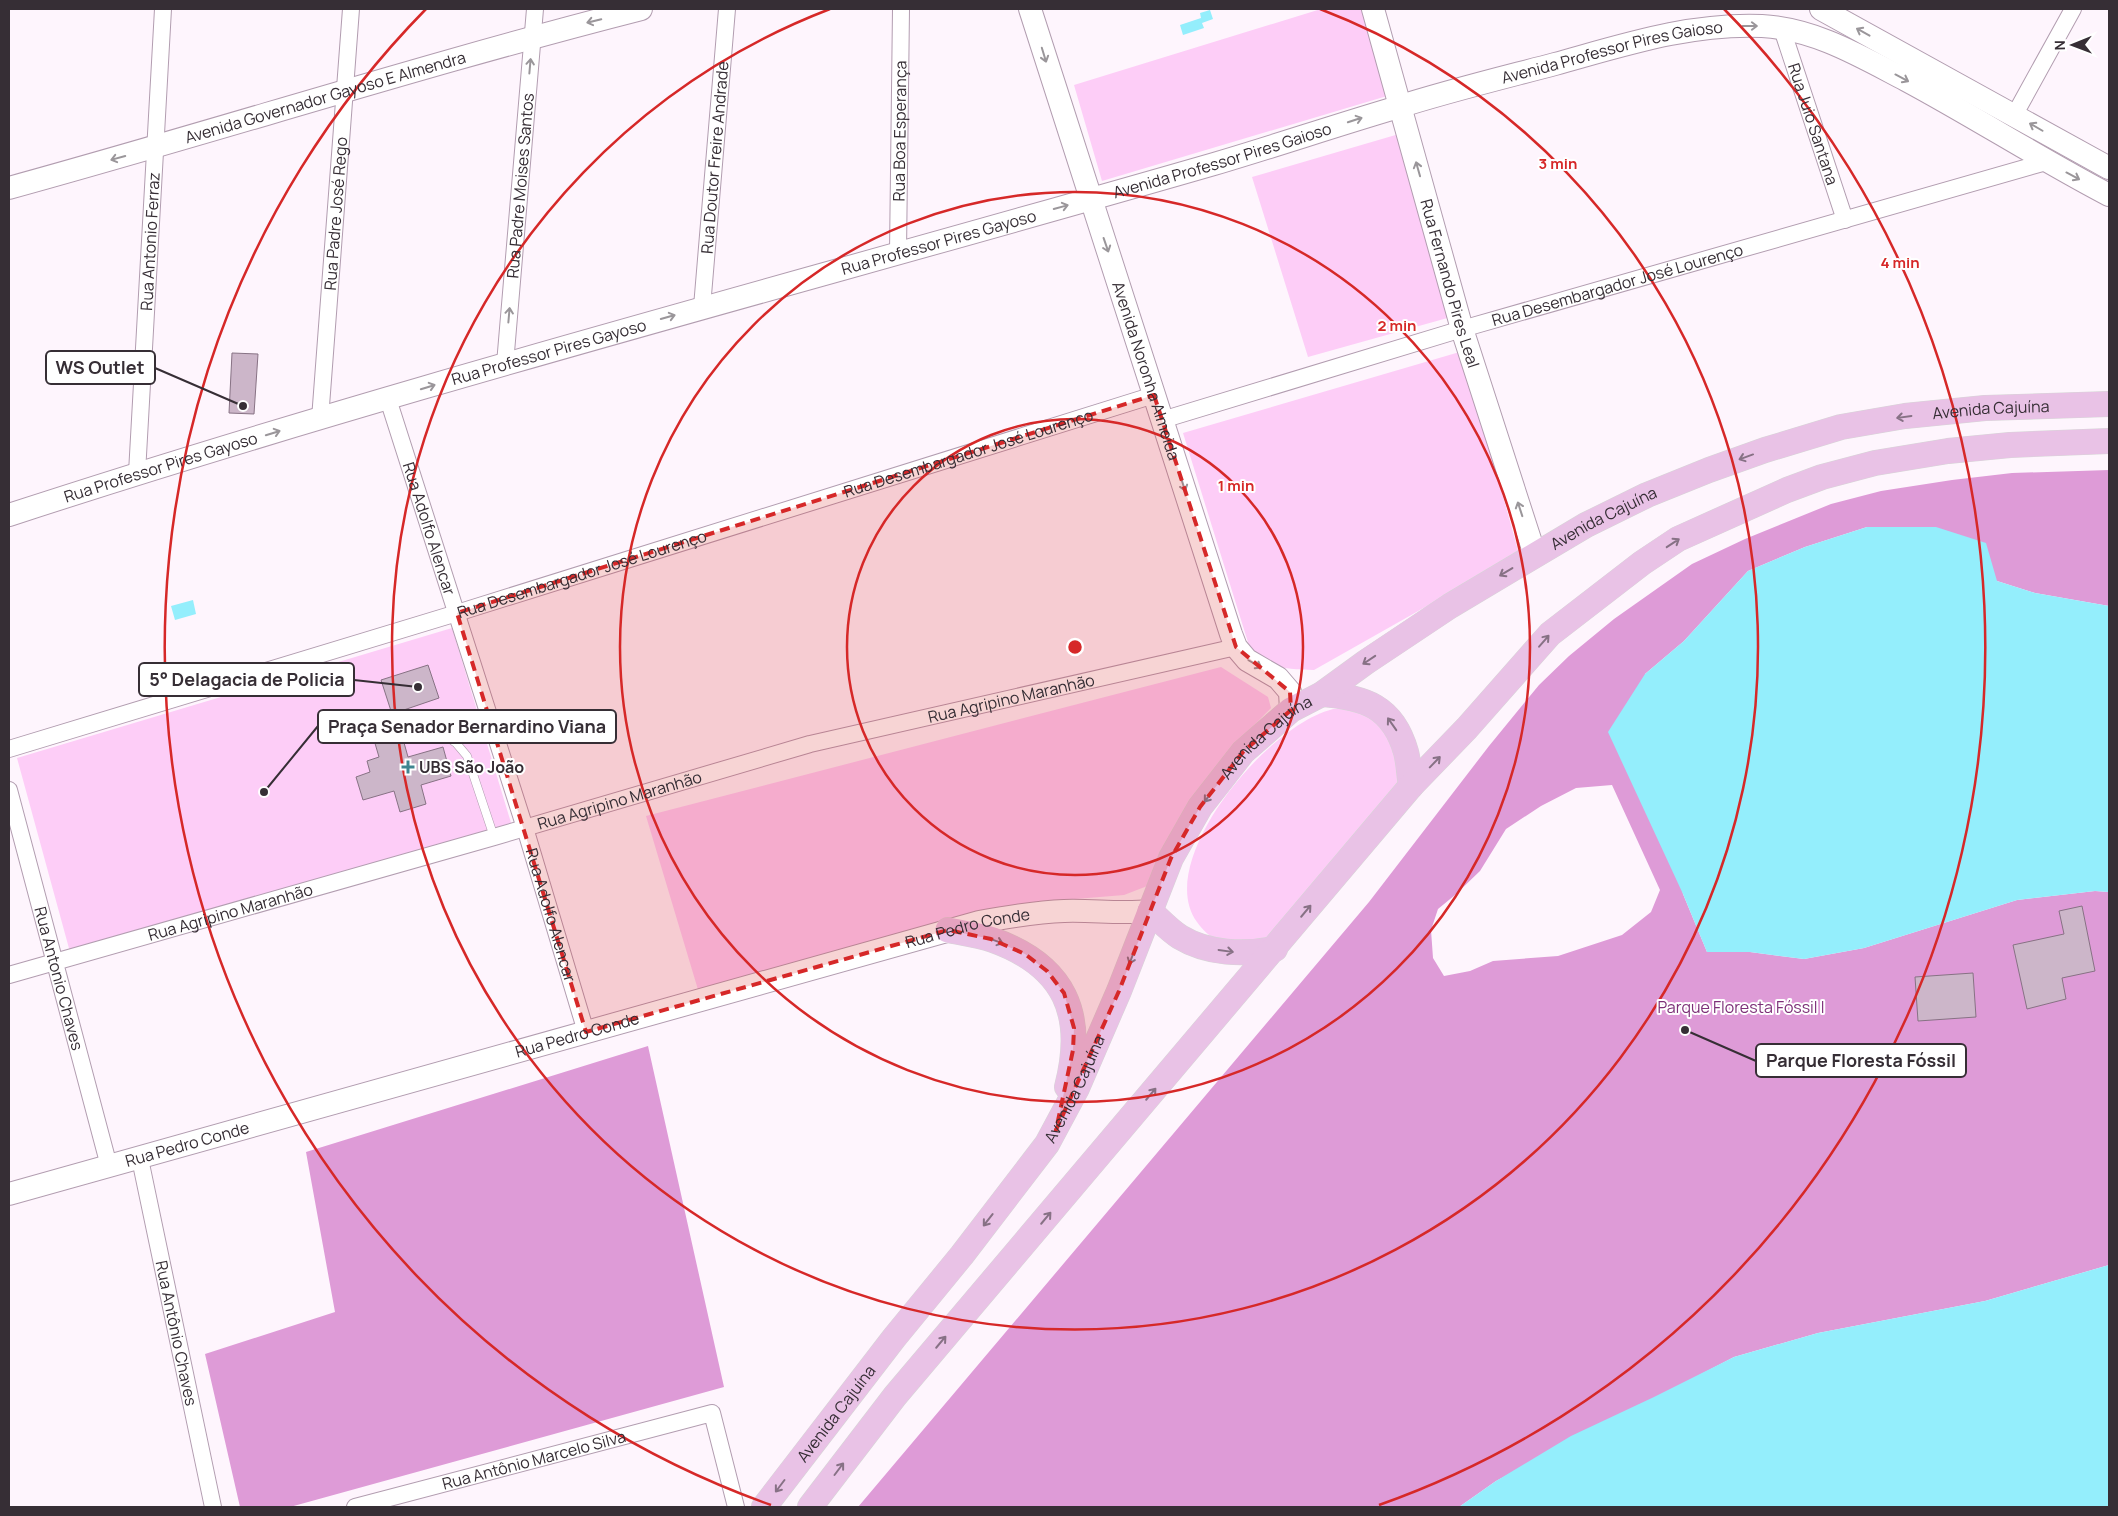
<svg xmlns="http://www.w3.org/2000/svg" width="2118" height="1516" viewBox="0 0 2118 1516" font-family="Manrope,sans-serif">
<rect width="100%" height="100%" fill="#fef5fd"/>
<path fill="#fdcdf7" d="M1321,9h40l26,87 -285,85 -28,-96z
M1399,134l52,183 -143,40 -56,-180z
M1463,351l56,203 -205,116c-24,0 -44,-2 -63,-18l-68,-219z
M452,628l60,198 -442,126 -53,-194z
M1221,667l47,30 3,11 -45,46 -26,37 -45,92 -31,12 -73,6 -352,92 -53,-177z
M1340,708c18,2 46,13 52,31 5,13 4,30 6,43l-133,160c-12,0 -35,3 -45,-1 -10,-3 -18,-12 -23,-19 -46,-62 79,-208 143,-214z"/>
<path fill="#de9bd7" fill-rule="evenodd" d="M2109,470v136l-74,-13 -38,-12 -130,-54 -62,20 -57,24 -64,70 -39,33 38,220 24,58h43l54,7 60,-11 153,-48 78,-9 14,1v373l-124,36 -167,32 -84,24 -238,124 -37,26h-601l511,-605 120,-156 50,-61 30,-29 45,-37 78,-55 53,-25 86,-35 50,-13 71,-11 60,-7zM1612,785l48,105 -9,22 -29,23 -64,21 -65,5 -23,10 -26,5 -11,-18 -2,-28 7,-21 17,-14 25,-24 26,-42 35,-23 35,-18z
M648,1046l76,341 -434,120h-50l-35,-153 130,-42 -29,-160z"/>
<path fill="#94eefc" d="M1210,10l3,9 -11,4 2,5 -21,7 -3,-10 21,-7 -1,-5z
M1867,527h69l50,16 11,38 38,12 74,13v286l-14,-1 -78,9 -153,48 -60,11 -54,-7h-43l-24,-58 -75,-162 37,-58 39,-33 64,-70 57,-24z
M193,600l3,14 -21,6 -4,-14z
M2109,1265v242h-650l37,-26 75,-45 83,-39 80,-40 84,-24 167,-32z"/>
<path fill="#ccb6c9" stroke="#877284" d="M232,353l26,1 -4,60 -25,-1z
M428,665l11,33 -47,16 -11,-34z
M399,725l9,32 35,-10 8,29 -30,9 5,19 -26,8 -6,-21 -31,9 -7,-23 14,-5 -3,-11 12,-4 -7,-24z
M2082,906l13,65 -33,7 4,21 -39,10 -14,-64 51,-11 -5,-23z
M1973,973l3,44 -58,4 -3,-44z"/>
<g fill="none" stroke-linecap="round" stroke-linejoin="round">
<g stroke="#b29db0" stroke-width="9">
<path id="lane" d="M438,735l8,1 10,7 11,13 27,81"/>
</g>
<g stroke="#b29db0" stroke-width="18">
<g id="street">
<path id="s1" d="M1782,29l63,191"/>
<path d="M2015,114l58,-105"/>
<path id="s2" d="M898,252l3,-243"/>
<path id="s3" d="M702,307l25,-298"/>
<path id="s4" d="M505,364l30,-355"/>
<path id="s5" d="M388,399l137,429 61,204"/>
<path id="s6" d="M320,419l31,-410"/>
<path id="s7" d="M1162,420l300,-91 584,-167"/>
<path id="s8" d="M137,473l26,-464"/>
<path id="s9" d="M9,749l448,-136 697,-218"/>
<path id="s10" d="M9,790l100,376"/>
<path id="s11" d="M9,975l485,-138 316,-93 426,-97"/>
<path id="s12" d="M140,1159l73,348"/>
<path id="s13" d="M355,1507l357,-94 24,94"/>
</g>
</g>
<g stroke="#b29db0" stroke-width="24">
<g id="secondary">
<path id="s14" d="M1030,9l201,625 5,13 11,13 31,18 12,14 1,18"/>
<path id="s15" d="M1373,9l89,320 73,226"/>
<path d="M1821,9l288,159"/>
<path id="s16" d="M9,188c211,-58 420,-125 632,-179"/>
<path id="s17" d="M9,515c398,-130 803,-235 1205,-351 61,-18 120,-38 181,-56 53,-17 107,-30 160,-44 69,-19 135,-41 207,-38 53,3 98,30 144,54 69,37 134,79 203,115"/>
<path id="s18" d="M9,1194l970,-272c28,-5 57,-10 85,-11 29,-1 57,3 86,0"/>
</g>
</g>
<g stroke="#d7d5d7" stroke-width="26">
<g id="primary">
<path d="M1322,694c42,3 71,12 84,58 3,11 3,23 5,34"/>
<path d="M1150,911c9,8 19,19 30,26 28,17 64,18 95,12"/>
<path d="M948,930c15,3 31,5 45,10 72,26 93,74 74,147"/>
<path id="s19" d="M764,1507l130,-169 68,-83 85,-111 30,-56 42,-97 52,-133 29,-51 43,-55 48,-42 31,-16 44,-32 84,-56 136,-81 61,-30 62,-25 56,-20 76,-23 64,-11 80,-8 124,-4"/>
<path d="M810,1507l85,-111 516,-610 56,-58 83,-94 92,-71 36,-24 109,-49 35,-13 53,-14 73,-12 62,-6 99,-4"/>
</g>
</g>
<use href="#lane" stroke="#fff" stroke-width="8"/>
<use href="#street" stroke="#fff" stroke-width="16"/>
<use href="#secondary" stroke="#fff" stroke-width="22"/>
<use href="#primary" stroke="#e9c2e6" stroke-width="25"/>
</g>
<defs><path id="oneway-shaft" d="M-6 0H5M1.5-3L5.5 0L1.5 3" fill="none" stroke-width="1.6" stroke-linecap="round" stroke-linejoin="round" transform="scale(1.25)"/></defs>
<g stroke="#9a969a">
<use href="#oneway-shaft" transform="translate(594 21) rotate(166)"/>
<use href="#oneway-shaft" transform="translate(1750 26)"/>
<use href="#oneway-shaft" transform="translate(1863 32) rotate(-151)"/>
<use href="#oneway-shaft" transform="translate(1044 55) rotate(73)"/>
<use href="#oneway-shaft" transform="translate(530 66) rotate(-85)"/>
<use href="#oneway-shaft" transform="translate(1902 78) rotate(28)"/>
<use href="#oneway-shaft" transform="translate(1355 120) rotate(-18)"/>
<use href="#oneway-shaft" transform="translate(2036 127) rotate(-150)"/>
<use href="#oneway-shaft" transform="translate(118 158) rotate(165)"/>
<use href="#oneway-shaft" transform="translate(1418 169) rotate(-106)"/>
<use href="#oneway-shaft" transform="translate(2073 176) rotate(28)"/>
<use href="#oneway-shaft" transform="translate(1061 207) rotate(-15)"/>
<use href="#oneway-shaft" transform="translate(1106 245) rotate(71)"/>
<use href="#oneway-shaft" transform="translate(509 315) rotate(-85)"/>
<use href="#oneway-shaft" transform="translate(668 317) rotate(-16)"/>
<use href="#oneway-shaft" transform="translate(428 387) rotate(-17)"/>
<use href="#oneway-shaft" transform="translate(273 433) rotate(-17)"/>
<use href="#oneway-shaft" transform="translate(1183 484) rotate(72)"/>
<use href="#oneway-shaft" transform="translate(1520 509) rotate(-108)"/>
<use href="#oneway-shaft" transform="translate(1255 664) rotate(30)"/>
</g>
<g stroke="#877185">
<use href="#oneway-shaft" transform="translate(1904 417) rotate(172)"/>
<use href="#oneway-shaft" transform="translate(1746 457) rotate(160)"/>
<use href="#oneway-shaft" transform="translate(1673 543) rotate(-33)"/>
<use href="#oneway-shaft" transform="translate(1506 572) rotate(149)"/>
<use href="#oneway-shaft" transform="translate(1544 641) rotate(-49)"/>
<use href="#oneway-shaft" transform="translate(1369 660) rotate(146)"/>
<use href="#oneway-shaft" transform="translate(1392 724) rotate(-125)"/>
<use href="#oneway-shaft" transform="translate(1435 762) rotate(-46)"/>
<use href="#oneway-shaft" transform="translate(1209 796) rotate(128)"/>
<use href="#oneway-shaft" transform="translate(1306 911) rotate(-50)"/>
<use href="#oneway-shaft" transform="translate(996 941) rotate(20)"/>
<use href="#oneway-shaft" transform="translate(1226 951) rotate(8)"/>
<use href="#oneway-shaft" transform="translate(1132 957) rotate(111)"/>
<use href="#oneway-shaft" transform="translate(1151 1094) rotate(-50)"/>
<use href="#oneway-shaft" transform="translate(1046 1218) rotate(-50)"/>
<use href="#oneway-shaft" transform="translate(988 1220) rotate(128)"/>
<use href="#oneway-shaft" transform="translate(941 1342) rotate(-50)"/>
<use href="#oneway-shaft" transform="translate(839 1469) rotate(-53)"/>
<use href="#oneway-shaft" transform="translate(780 1486) rotate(127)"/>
</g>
<path fill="#d62828" fill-opacity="0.2" stroke="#d62828" stroke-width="4" stroke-dasharray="10 6" stroke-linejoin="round" d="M1154,395l82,252 54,45 1,18 -48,42 -43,55 -29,51 -52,133 -63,139 17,-80 1,-22 -10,-35 -17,-22 -22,-17 -34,-15 -43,-9 -362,102 -129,-419z"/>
<g fill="none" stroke="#d62828" stroke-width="2.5">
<circle cx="1075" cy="647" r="228"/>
<circle cx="1075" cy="647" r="455"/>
<path d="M1320 9A683 683 0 1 1 830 9"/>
<path d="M771 1505A910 910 0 0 1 426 9M1724 9A910 910 0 0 1 1379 1505"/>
</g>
<path fill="#3f8590" stroke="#fff" stroke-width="2" d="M405.5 759.5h5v5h5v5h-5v5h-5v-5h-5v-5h5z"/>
<g text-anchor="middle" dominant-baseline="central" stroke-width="4" stroke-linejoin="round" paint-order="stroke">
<g font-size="16" fill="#362e35" stroke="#fff">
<text stroke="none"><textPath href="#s17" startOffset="1669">Avenida Professor Pires Gaioso</textPath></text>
<text stroke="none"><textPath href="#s16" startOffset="329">Avenida Governador Gayoso E Almendra</textPath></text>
<text stroke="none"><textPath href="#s1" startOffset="100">Rua Juio Santana</textPath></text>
<text stroke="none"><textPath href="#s2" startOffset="121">Rua Boa Esperança</textPath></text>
<text stroke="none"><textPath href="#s3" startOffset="150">Rua Doutor Freire Andrade</textPath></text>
<text stroke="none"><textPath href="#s17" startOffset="1264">Avenida Professor Pires Gaioso</textPath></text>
<text stroke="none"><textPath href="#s4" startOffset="179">Rua Padre Moises Santos</textPath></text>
<text stroke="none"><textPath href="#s6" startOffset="206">Rua Padre José Rego</textPath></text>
<text stroke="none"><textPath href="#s8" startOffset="232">Rua Antonio Ferraz</textPath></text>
<text stroke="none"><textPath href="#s17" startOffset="969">Rua Professor Pires Gayoso</textPath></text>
<text stroke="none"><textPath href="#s15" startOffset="285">Rua Fernando Pires Leal</textPath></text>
<text stroke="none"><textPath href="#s7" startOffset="475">Rua Desembargador José Lourenço</textPath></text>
<text stroke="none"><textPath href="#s17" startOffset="564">Rua Professor Pires Gayoso</textPath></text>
<text stroke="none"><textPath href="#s14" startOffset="380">Avenida Noronha Almeida</textPath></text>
<text stroke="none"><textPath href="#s19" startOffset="1738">Avenida Cajuína</textPath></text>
<text stroke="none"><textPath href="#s9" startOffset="1004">Rua Desembargador José Lourenço</textPath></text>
<text stroke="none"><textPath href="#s17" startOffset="159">Rua Professor Pires Gayoso</textPath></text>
<text stroke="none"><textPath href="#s19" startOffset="1332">Avenida Cajuína</textPath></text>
<text stroke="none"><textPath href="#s5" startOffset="136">Rua Adolfo Alencar</textPath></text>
<text stroke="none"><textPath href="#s9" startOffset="599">Rua Desembargador José Lourenço</textPath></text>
<text stroke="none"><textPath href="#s11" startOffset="1040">Rua Agripino Maranhão</textPath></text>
<text stroke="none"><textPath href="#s19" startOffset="928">Avenida Cajuína</textPath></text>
<text stroke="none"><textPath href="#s11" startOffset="635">Rua Agripino Maranhão</textPath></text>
<text stroke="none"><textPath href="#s11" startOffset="230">Rua Agripino Maranhão</textPath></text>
<text stroke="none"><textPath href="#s5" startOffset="541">Rua Adolfo Alencar</textPath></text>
<text stroke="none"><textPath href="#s18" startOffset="995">Rua Pedro Conde</textPath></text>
<text stroke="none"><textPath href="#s10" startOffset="195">Rua Antonio Chaves</textPath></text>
<text stroke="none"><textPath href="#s18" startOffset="590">Rua Pedro Conde</textPath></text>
<text stroke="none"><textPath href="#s19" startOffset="522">Avenida Cajuína</textPath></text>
<text stroke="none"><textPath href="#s18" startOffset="185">Rua Pedro Conde</textPath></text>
<text stroke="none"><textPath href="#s12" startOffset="178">Rua Antônio Chaves</textPath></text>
<text stroke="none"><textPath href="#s19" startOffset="118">Avenida Cajuína</textPath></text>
<text stroke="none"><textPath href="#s13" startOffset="185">Rua Antônio Marcelo Silva</textPath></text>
</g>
<g font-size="16" font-weight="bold" fill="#362e35" stroke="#fff" text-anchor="start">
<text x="419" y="767">UBS São João</text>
</g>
<g font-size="16" fill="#7d3078" stroke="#fff">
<text x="1741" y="1007">Parque Floresta Fóssil I</text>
</g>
</g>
<circle cx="1075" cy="647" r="8" fill="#d62828" stroke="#fff" stroke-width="2.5"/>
<g font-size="15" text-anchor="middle" font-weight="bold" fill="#d62828" stroke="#fff" stroke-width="4" stroke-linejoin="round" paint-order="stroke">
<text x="1558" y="169">3 min</text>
<text x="1900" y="268">4 min</text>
<text x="1397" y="331">2 min</text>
<text x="1236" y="491">1 min</text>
</g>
<path fill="none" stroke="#362e35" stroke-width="2" d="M243 406L155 368M418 687L354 680M264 792L318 726M1685 1030L1756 1061"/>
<g fill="#362e35" stroke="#fff" stroke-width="2">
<circle cx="243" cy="406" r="5"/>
<circle cx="418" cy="687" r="5"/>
<circle cx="264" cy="792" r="5"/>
<circle cx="1685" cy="1030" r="5"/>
</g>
<g fill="#fff" stroke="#362e35" stroke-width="2">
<rect x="46" y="351" width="109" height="33" rx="5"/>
<rect x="139" y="663" width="215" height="33" rx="5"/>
<rect x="318" y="710" width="298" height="33" rx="5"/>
<rect x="1756" y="1044" width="210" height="33" rx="5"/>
</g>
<g font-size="18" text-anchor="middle" font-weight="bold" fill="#362e35">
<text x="100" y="374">WS Outlet</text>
<text x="247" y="686">5° Delagacia de Policia</text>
<text x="467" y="733">Praça Senador Bernardino Viana</text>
<text x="1861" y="1067">Parque Floresta Fóssil</text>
</g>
<rect width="2118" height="1516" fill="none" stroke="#362e35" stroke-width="20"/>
<g transform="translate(2073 45) rotate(269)" stroke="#ffffff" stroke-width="4" paint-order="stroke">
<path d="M0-4L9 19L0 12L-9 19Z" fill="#362e35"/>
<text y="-8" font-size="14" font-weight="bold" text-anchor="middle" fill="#362e35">N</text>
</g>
</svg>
